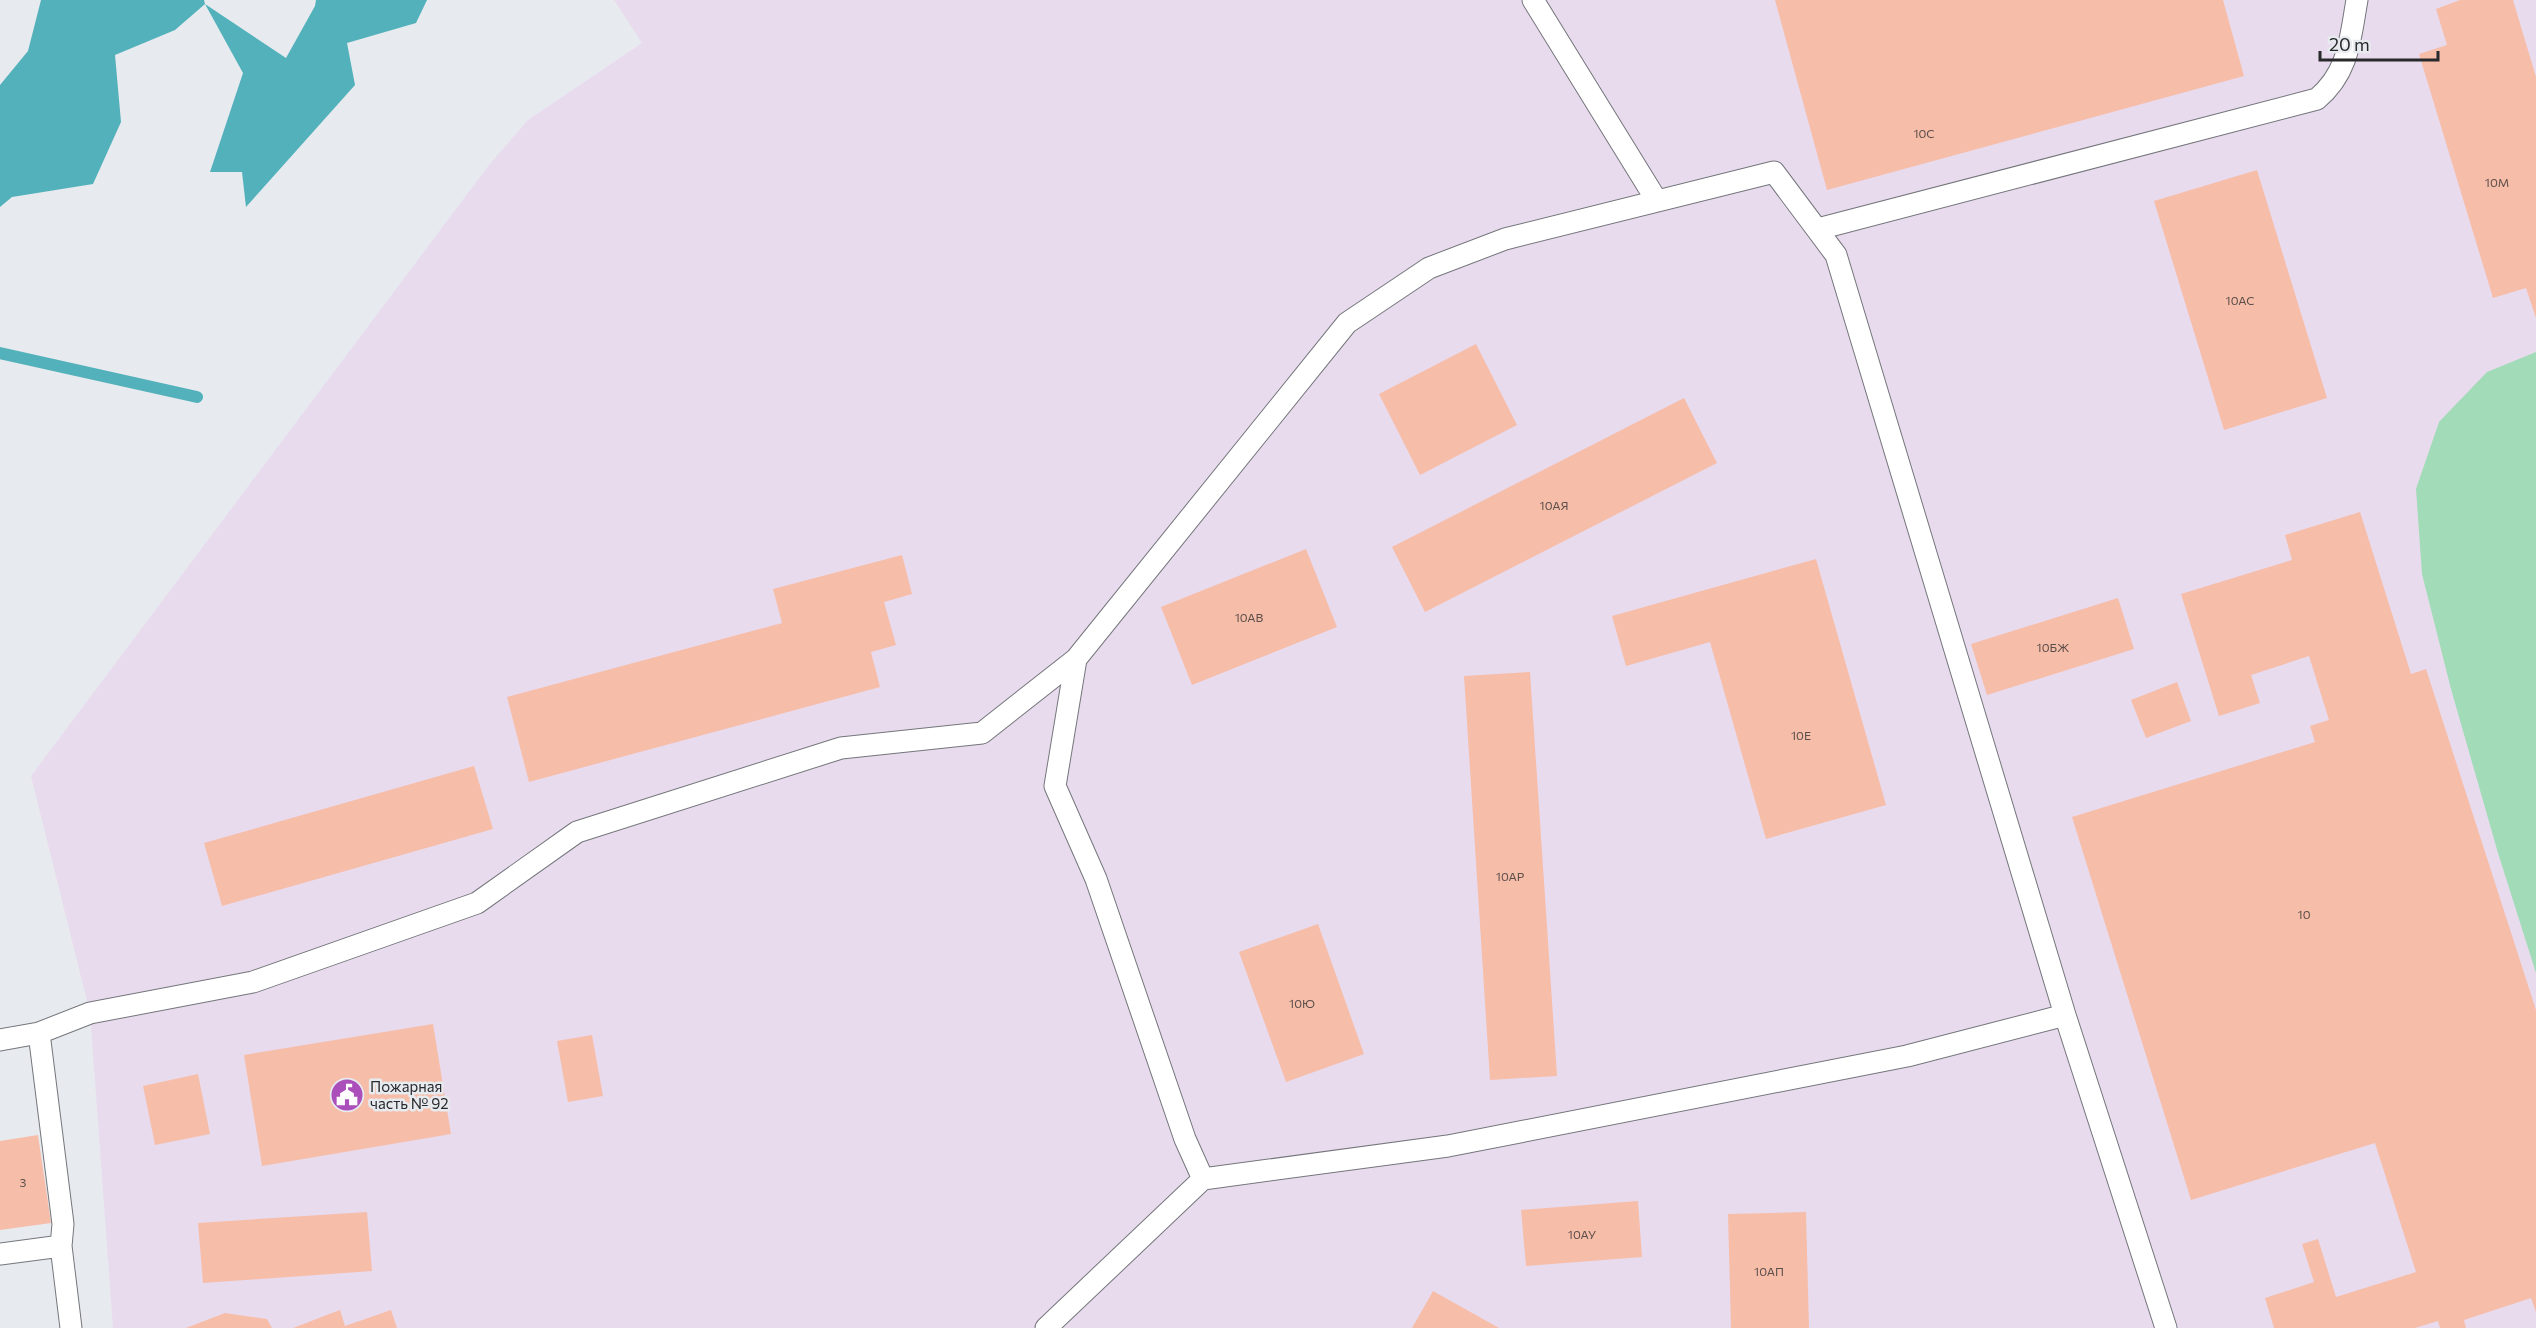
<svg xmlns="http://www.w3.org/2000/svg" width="2536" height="1328" viewBox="0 0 2536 1328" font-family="Commissioner,sans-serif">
<rect width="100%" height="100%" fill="#e7eaef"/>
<path fill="#e9dbee" d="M614,0h1922v1328h-2423l-23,-315 -59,-237 458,-611 39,-45 114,-77z"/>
<path fill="#a2dbb7" d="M2536,352v621l-38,-120 -47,-164 -29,-115 -6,-85 23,-67 48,-50z"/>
<path fill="#52b1ba" d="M41,0h163l1,4 81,54 29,-52 1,-6h111l-11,23 -69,20 8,42 -109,122 -4,-35h-32l33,-99 -38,-69 -30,26 -60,25 6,67 -28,62 -81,13 -12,10v-122l28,-34z"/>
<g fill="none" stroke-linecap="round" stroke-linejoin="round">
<path stroke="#52b1ba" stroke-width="12" d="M0,353l197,44"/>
</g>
<path fill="#f6bda9" d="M1775,0h448l21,76 -417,114z
M2460,0h53l23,77v241l-10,-30 -33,10 -74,-244 28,-9 -11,-36z
M2257,170l70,228 -103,32 -70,-229z
M1476,344l41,81 -97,50 -41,-81z
M1684,398l33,65 -292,149 -33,-65z
M2360,512l51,162 15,-5 110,341v302l-5,-14 -67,22 2,8h-26l-2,-7 -23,7h-141l-9,-30 49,-16 -12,-38 16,-5 18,58 80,-25 -41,-129 -184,57 -119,-383 243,-75 -5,-16 19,-6 -20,-64 -58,19 9,28 -41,13 -38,-122 111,-34 -7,-25z
M1306,549l31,78 -145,58 -31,-78z
M902,555l10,39 -28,8 12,43 -25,7 9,35 -351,95 -22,-85 275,-74 -9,-34z
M1816,559l70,246 -120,34 -56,-197 -84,24 -14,-50z
M2118,598l16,51 -147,46 -16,-51z
M1530,672l27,404 -67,4 -26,-404z
M2177,682l14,39 -45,17 -15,-38z
M474,766l19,63 -271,77 -18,-63z
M1318,924l46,130 -78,28 -47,-130z
M433,1024l18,110 -189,32 -18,-111z
M592,1035l11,61 -35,6 -11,-61z
M198,1074l12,60 -55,11 -12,-59z
M38,1135l13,88 -51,7v-89z
M1638,1201l4,56 -116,9 -5,-56z
M367,1212l5,59 -169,12 -5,-60z
M1806,1212l3,116h-78l-3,-114z
M1433,1291l66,37h-87z
M340,1310l5,16 46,-16 6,18h-104z
M225,1313l42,6 5,9h-86z"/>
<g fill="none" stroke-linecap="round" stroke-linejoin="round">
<g stroke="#74767b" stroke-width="23">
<path id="lane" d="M1533,0l124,201
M1818,229l499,-130c32,-27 33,-60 40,-99
M39,1033l24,191 -2,22 10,82
M0,1040l39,-7 51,-20 163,-31 224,-79 100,-71 264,-84 141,-15 94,-74
M1203,1179l245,-33 459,-90 158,-41
M0,1254l61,-8
M1046,1328l157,-149 -18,-40 -89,-260 -41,-93 21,-127 271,-336 82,-55 76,-29 269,-67 62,83 229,760 101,313"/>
</g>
<use href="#lane" stroke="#fff" stroke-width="21"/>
</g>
<defs>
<g id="civic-disc" transform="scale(1.725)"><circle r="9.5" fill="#ab4fba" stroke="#e7eaef"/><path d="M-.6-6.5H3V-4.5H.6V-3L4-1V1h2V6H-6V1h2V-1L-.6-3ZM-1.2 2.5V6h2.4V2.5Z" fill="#fff"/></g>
</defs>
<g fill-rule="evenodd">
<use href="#civic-disc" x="347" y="1095"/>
</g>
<g text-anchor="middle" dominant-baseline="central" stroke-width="5" stroke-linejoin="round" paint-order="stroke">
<g font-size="12" fill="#5c4e4a">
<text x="1924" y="133">10С</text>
<text x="2497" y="182">10М</text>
<text x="2240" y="300">10АС</text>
<text x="1554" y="505">10АЯ</text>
<text x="1249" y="617">10АВ</text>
<text x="2053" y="647">10БЖ</text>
<text x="1801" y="735">10Е</text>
<text x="1510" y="876">10АР</text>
<text x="2304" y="914">10</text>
<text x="1302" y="1003">10Ю</text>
<text x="23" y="1182">3</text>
<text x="1582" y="1234">10АУ</text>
<text x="1769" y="1271">10АП</text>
</g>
<g font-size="15" fill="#28292b" stroke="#e7eaef" text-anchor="start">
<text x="370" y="1086">Пожарная<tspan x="370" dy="17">часть № 92</tspan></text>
</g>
</g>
<path d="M2320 51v9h118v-9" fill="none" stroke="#28292b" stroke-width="3"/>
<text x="2329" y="51" font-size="18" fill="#28292b" stroke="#e7eaef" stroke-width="4.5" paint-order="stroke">20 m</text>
</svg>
